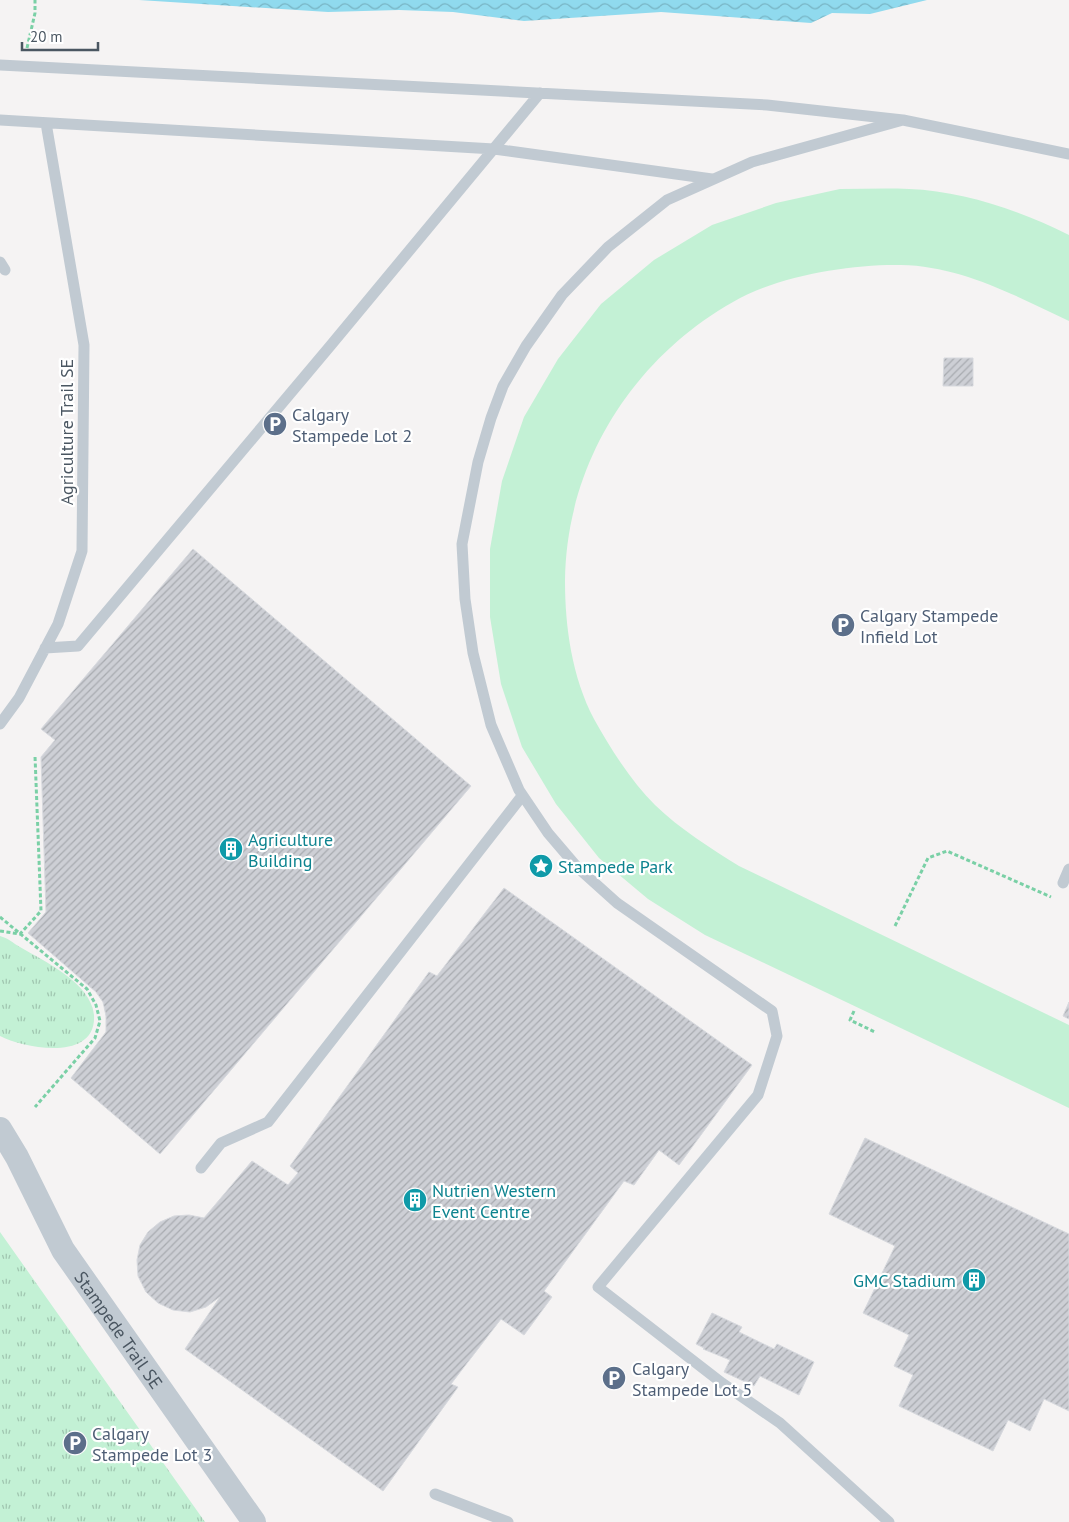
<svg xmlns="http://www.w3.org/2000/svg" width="1069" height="1522" viewBox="0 0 1069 1522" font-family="'PT Sans',sans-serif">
<defs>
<pattern id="grass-tufts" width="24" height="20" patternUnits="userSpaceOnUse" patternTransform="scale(1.25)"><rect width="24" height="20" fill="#c3f1d5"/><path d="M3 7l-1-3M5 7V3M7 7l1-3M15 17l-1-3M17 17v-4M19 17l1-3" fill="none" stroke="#a0c6b0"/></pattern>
<pattern id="water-waves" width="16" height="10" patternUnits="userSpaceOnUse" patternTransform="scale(1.25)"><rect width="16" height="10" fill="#90daee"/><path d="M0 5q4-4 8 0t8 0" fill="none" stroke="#78b4c4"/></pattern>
<pattern id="building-hatch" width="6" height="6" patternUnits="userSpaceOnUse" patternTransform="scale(1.25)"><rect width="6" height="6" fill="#cdcfd5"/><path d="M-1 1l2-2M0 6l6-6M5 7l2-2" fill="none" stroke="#a8abb0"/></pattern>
</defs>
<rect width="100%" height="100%" fill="#f5f3f3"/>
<path fill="url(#grass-tufts)" d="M0,936c8,2 13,7 20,11 24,14 71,36 74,68 3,47 -69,34 -94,21z
M0,1232l205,290h-205z"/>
<path fill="#c3f1d5" d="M840,189c23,0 46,-1 69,0 55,2 111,22 160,46v86c-53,-25 -108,-55 -168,-56 -51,-1 -124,11 -168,37 -101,57 -167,163 -168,279 0,46 7,96 29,138 16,29 37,62 61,86 25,24 55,43 84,61l330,159v83l-364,-173 -57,-36 -49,-41 -43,-54 -34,-57 -21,-63 -11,-67v-68l12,-68 22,-64 34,-58 43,-55 53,-44 58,-35 64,-22z"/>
<path fill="url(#water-waves)" d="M139,0h788l-57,14 -38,-1 -21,10 -150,-11 -137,9 -71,-9 -54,-2 -71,2z"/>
<path fill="url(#building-hatch)" stroke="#d7d9de" d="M944,358h29v28h-30z
M193,549l278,237 -311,368 -89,-76 35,-46v-16l-3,-14 -7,-10 -68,-59 18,-21 -5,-155 14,-17 -14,-11z
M504,888l248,177 -73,100 -20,-15 -25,35 -10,-4 -80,110 8,6 -28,38 -23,-16 -50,65 7,3 -75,104 -198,-142 35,-52 -14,10 -16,5 -17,-2 -15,-7 -12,-11 -8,-16 -1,-16 3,-15 8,-13 12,-10 14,-6 15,-1 15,3 48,-57 36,24 10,-12 -8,-7 139,-194 8,4z
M1069,1002v17l-6,-3z
M865,1138l204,96v177l-25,-12 -14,32 -22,-11 -15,31 -94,-45 14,-31 -19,-9 15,-31 -46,-22 32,-67 -66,-32z
M712,1313l30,14 -3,5 35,17 3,-5 37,18 -15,33 -39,-19 -6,10 -30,-14 6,-12 -27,-11 1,-1 -8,-4z"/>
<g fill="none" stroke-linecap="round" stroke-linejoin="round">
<path stroke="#7ad0a6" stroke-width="3" stroke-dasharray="4 2.5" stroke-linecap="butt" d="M27,48l8,-35v-13
M0,917l87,72 9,16 4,16 -5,17 -60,69
M895,926l33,-68 19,-7 104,46
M0,931l20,3 21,-23 -6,-155
M854,1011l-4,9 25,12"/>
<path stroke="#c1cad2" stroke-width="11" d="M0,65l767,40 136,15 166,34
M0,120l494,29 218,30
M0,262l5,8
M45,648l33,-2 253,-301 209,-252
M0,724l19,-26 39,-74 24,-73 2,-206 -38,-222
M1063,883l6,-14
M201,1168l20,-25 47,-21 254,-326
M435,1494l73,28
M889,1522l-109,-99 -58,-40 -124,-96 160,-192 19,-59 -5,-25 -155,-108 -40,-36 -29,-34 -29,-43 -28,-65 -18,-72 -8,-54 -3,-55 16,-82 13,-44 12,-32 23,-40 36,-51 46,-48 59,-47 85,-38 151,-42"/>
<path stroke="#c1cad2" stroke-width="24" id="s1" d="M0,1129l17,28 46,93 191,272"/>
</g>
<defs>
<g id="parking-disc" transform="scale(1.25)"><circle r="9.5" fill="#5c6f8a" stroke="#fff"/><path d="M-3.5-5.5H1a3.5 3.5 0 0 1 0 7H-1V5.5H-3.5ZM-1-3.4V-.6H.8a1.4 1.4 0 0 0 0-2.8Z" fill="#fff"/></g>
<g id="building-disc" transform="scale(1.25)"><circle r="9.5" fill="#0f9aa8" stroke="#fff"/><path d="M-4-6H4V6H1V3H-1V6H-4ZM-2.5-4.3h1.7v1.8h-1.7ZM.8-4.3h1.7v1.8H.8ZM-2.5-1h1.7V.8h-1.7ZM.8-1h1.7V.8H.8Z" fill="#fff"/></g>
<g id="sight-disc" transform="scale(1.25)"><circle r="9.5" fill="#0f9aa8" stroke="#fff"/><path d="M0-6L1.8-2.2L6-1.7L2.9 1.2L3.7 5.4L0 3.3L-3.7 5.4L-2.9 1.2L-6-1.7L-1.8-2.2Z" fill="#fff"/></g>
</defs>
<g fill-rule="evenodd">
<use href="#parking-disc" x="275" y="424"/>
<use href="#parking-disc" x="843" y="625"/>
<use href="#building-disc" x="231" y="849"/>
<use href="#sight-disc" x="541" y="866"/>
<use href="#building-disc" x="415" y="1200"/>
<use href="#building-disc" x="974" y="1280"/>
<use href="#parking-disc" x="614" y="1378"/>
<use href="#parking-disc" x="75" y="1443"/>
</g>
<g text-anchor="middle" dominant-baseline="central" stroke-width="4.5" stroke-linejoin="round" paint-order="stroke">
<g font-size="18" fill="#4e5e75" stroke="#fff" text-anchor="start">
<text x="292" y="414">Calgary<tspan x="292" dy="21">Stampede Lot 2</tspan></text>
<text x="860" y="615">Calgary Stampede<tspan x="860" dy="21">Infield Lot</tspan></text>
<text x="632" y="1368">Calgary<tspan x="632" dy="21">Stampede Lot 5</tspan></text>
<text x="92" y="1433">Calgary<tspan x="92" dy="21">Stampede Lot 3</tspan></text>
</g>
<g font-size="18" fill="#4a5661" stroke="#fff">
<text transform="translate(66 432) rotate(-90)">Agriculture Trail SE</text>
<text stroke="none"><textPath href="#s1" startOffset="234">Stampede Trail SE</textPath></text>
</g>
<g font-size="18" fill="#0d838f" stroke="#fff" text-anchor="start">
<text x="248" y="839">Agriculture<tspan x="248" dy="21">Building</tspan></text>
<text x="558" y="866">Stampede Park</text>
<text x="432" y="1190">Nutrien Western<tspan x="432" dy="21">Event Centre</tspan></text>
<text x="956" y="1280" text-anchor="end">GMC Stadium</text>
</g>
</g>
<path d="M22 42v8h76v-8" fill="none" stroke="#4a5661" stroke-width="2.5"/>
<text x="30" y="42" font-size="15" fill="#4a5661" stroke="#ffffff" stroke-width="4" paint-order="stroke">20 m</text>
</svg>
